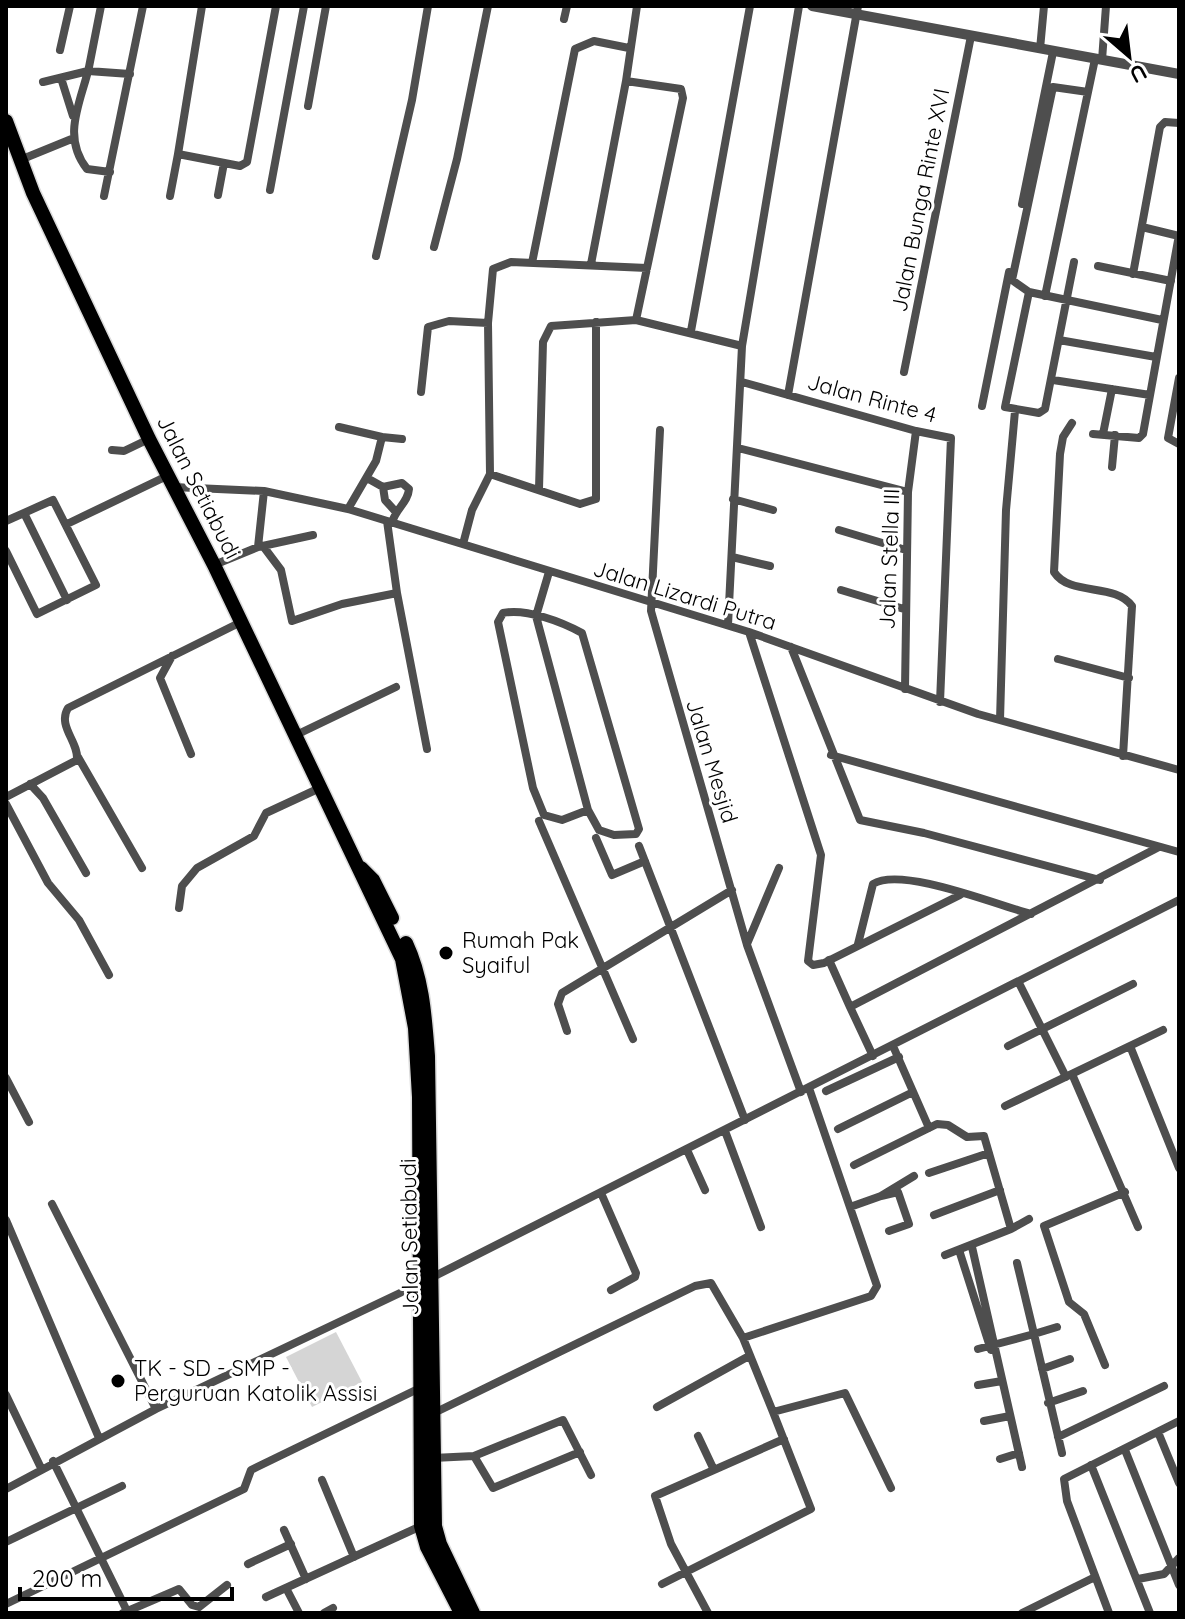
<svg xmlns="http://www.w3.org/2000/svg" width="1185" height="1619" viewBox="0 0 1185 1619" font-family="Quicksand,sans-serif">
<rect width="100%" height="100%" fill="#fff"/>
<path fill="#d5d5d5" d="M336,1332l26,50 -50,25 -26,-50z"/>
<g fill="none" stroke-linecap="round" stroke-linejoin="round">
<g stroke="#dbdbdb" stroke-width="17">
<path id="primary" d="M6,121l27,72 116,246 65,126 188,394 13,69 4,69 2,429 6,21 34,66
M361,868l12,12 19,38
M406,943c17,36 19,75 22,113l7,470 5,18 33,69"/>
</g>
<path stroke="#4e4e4e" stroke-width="8" d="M101,6c-4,20 -8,41 -12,61 -8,35 -28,69 -2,102l23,3
M564,19l3,-13
M1040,49l4,-43
M60,50l10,-44
M1102,60l4,-54
M61,78l12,38
M43,82l45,-11 42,3
M1088,92l-35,-5 -41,193 17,12 133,28
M308,106l18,-100
M178,154l24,-148
M20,160l54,-22
M270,190l34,-184
M218,195l6,-32
M104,196l39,-190
M170,196l8,-42 62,12 7,-4 29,-156
M1022,204l31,-152
M1142,227l37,9
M434,247l23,-88 31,-153
M376,256l36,-156 16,-94
M532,263l43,-214 19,-8 35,7
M591,264l35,-183
M1098,266l73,15
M1133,274l27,-147 5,-5 14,1
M1029,292l-24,115 34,6 6,-4 29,-147
M1045,296l50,-237
M636,320l47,-222 -2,-9 -55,-8 11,-75
M691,331l59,-325
M1059,340l97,17
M904,372l67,-336
M1179,378l-11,60 11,6
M1053,380l97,15
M742,382l174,49 35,7 -11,264
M421,392l7,-65 21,-6 39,2
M788,395l70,-389
M982,406l27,-134
M1072,423l-9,14 -3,17 -6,118c16,25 61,10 78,34l-9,150
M339,427l43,10
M660,430l-9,181 96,334 54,147
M1093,434l46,4 4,-4 36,-199
M1103,434l9,-45
M738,448l170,44
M112,450l12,1 25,-12
M1112,467l3,-32
M490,474l90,30 16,-5v-177
M367,478l16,9 2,13 10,11
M173,487l91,4 84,18 401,123 229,82 201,56
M383,487l19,-4 7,6c-1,14 -14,20 -17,34
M539,489l4,-147 8,-16 85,-6 106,26
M733,499l40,11
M348,509l28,-48 6,-24 20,2
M24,513l43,87
M6,521l47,-21 43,85 -59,29 -31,-63
M387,521l10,72
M67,524l100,-48
M839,530l67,20
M463,544l9,-34 18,-36 -2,-151 5,-54 18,-7 136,6
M263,546l18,24 11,51 50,-17 55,-11 30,156
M258,547l6,-56
M732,557l38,9
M214,565l44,-18 55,-12
M549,572l-13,44 52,194 11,20 15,5 22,-1 3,-5 -57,-196c-20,-11 -56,-25 -79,-20l-5,9 35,166 11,27 18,5 26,-10
M841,590l63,19
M728,625l14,-279 57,-340
M749,632l72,223 -13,106 5,4 11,-2 136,-68
M791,647l69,173 64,13 176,47
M172,656l-12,22 31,76
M1058,659l71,19
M905,689l3,-197 8,-61
M1000,720l6,-210 9,-99
M296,735l100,-48
M831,755l348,97
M78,757l64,111
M30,784l13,14 43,75
M6,797l71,-37c2,-18 -20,-34 -9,-52l173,-86
M6,804l42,79 31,37 30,55
M539,821l94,218
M596,838l16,37 33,-14
M639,846l106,274
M179,908l3,-22 15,-18 57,-32 12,-23 56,-26
M747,944l32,-76
M858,944l15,-60c28,-18 124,21 158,30
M829,960l21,47
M1019,983l47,94
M567,1031l-9,-27 4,-11 170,-103
M893,1046l36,82
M1008,1046l125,-62
M1130,1046l49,122
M873,1056l-23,-49 309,-160
M1072,1074l66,153
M6,1078l23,44
M826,1091l73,-34
M1005,1106l158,-76
M838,1129l75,-37
M725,1131l36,96
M687,1150l18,40
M854,1165l83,-41 11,1 19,12 17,-1 27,93 -66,26
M929,1173l60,-20
M601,1193l35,80 -1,4 -24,13
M881,1196l17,-4 11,32 -20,7
M52,1204l104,205
M850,1207l31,-11 33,-20
M934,1215l66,-25
M6,1220l93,218
M1011,1229l18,-10
M972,1247l50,220
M959,1250l32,100
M1017,1263l17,71 23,-7
M743,1338l128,-42 6,-10 -68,-198
M978,1349l56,-15 28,119
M1105,1365l-21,-51 -15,-12 -25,-76 81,-34
M1042,1369l28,-10
M978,1385l24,-4
M6,1395l35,73
M1048,1403l35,-12
M657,1407l92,-51
M434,1413l261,-127 16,-3 32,55 30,74 72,-19 46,95
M984,1421l26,-5
M1158,1432l21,51
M698,1436l16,34
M1058,1437l106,-51
M1125,1450l54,135
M474,1456l19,32 87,-36
M433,1458l41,-2 89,-36 28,55
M1000,1459l19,-6
M53,1461l75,152
M1091,1465l59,148
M322,1480l32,77
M6,1489l150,-80 265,-126 758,-383
M284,1530l22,49
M6,1542l116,-56
M248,1564l43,-20
M1138,1579l26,-5 15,-16
M662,1584l149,-75 -38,-97
M286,1588l13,25
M266,1597l155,-71
M6,1604l238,-115 7,-19 6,-3 165,-80
M123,1613l56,-24 13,16 7,2 28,-22
M324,1613l9,-5
M708,1613l-37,-69 -16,-48 129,-57
M1022,1613l73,-36
M1109,1613l-42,-112 -3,-22 115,-58"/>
<path stroke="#4e4e4e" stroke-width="10" d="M812,6l367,68"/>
<use href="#primary" stroke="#000" stroke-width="14"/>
</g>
<g fill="#000" stroke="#fff" stroke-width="3">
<circle cx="446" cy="953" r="8"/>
<circle cx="118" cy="1381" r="8"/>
</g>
<g text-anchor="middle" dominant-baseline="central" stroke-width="6" stroke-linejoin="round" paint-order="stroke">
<g font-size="22" fill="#000" stroke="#fff">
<text transform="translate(920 200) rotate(-79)">Jalan Bunga Rinte XVI</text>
<text transform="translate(872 398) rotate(15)">Jalan Rinte 4</text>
<text transform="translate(199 487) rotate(63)">Jalan Setiabudi</text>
<text transform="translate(889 559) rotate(-88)">Jalan Stella III</text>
<text transform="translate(685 595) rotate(17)">Jalan Lizardi Putra</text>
<text transform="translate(712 761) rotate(73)">Jalan Mesjid</text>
<text transform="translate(409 1237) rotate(-91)">Jalan Setiabudi</text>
</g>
<g font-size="22" fill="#000" stroke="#fff" text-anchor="start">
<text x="462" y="940">Rumah Pak<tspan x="462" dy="25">Syaiful</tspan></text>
<text x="134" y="1368">TK - SD - SMP -<tspan x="134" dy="25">Perguruan Katolik Assisi</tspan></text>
</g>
</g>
<rect width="1185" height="1619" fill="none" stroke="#000000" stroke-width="16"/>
<g transform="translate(1129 56) rotate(152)" stroke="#ffffff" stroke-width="6" paint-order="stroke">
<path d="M0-6L14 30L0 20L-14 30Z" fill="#000000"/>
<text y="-12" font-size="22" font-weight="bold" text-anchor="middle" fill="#000000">U</text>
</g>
<path d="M20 1587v12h212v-12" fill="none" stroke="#000000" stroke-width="4"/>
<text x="32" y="1587" font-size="24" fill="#000000" stroke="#ffffff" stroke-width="6" paint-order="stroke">200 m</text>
</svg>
